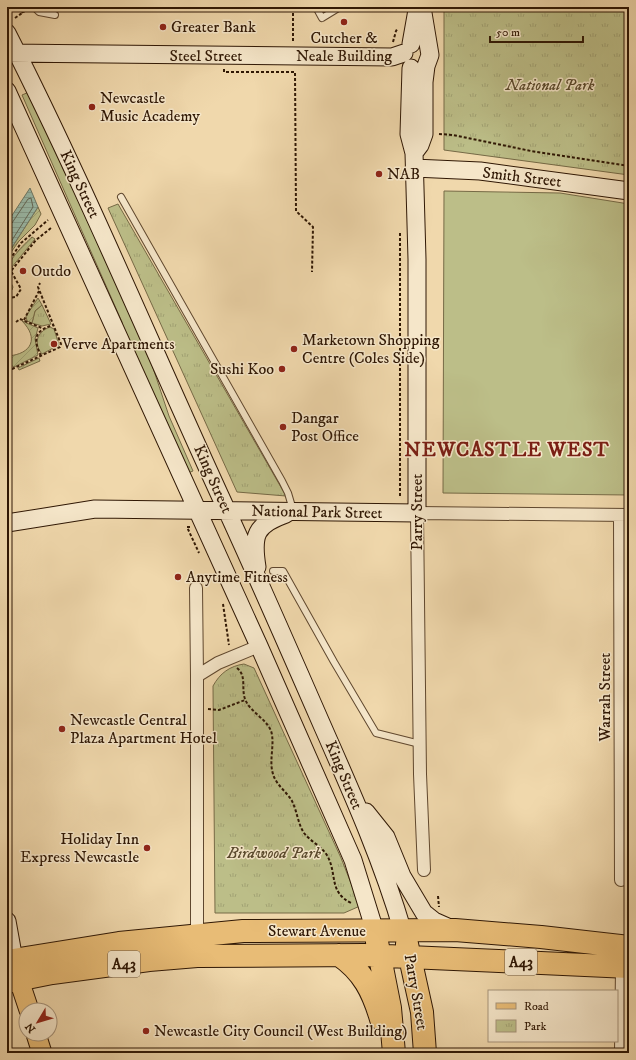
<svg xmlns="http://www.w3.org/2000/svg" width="636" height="1060" viewBox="0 0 636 1060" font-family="'IM FELL DW Pica',serif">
<defs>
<pattern id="park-tufts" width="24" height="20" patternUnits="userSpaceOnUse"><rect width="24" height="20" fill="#bcbe88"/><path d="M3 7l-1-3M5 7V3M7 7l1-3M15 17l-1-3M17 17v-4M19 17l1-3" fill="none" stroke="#a2a374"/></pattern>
<pattern id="garden-furrows" width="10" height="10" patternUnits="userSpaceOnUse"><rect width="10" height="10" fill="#bcbe88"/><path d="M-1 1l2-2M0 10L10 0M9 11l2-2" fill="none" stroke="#a2a374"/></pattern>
<pattern id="water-rules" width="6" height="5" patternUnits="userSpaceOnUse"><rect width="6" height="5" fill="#9abaa9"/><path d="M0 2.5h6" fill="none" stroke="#859f90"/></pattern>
</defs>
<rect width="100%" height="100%" fill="#f0d8ac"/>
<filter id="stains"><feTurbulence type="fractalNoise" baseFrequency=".005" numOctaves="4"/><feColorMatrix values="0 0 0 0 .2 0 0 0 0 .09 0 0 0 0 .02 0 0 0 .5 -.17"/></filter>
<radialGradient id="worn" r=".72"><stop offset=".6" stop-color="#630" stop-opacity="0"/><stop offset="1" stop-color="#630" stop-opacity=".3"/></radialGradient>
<path fill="#bcbe88" stroke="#766a46" d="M29,92l121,267 19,57 24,55 -5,2 -65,-142 -1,-9 -100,-227z
M444,191l116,2 69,11v291l-186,-2z
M7,275l6,12 -1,3 -5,2z"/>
<path fill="url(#park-tufts)" stroke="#766a46" d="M444,7h185v168l-185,-25z
M118,204l168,292 -49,-4 -129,-284z
M42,305l9,19 -9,2 -10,-3 3,-12z
M50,327l4,2 5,16 -17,9c-9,-11 -5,-22 8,-27z
M244,664l10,4 87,190 19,48 -16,7h-129l-2,-227c7,-13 17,-20 31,-22z"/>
<path fill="url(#garden-furrows)" stroke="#766a46" d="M38,207l3,7 -6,11 -16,16 -12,17v-3z
M32,237l3,2 -28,34c-1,-11 17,-29 25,-36z
M38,298l4,7 -7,6 -3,12 -5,-2 -1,-5z
M22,321l16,7 -3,11 3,16 -24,12 -5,-3 -1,-8c24,-2 31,-18 14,-35z
M39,358l1,3 -21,9 -1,-2z"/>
<path fill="url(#water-rules)" stroke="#6f7967" d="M30,188l8,19 -31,48v-32z"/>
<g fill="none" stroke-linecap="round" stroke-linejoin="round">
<path stroke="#646856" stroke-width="1" d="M7,225l5,-2 16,-24 3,-1 2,9 -26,41"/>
<g stroke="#5f472e" stroke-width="8">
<path id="lane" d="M34,7l5,5 16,3
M316,7l6,11 18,-11
M121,197l161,284 6,12 5,17
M273,571h10l51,91 42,71 44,11"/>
</g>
<g stroke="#5f472e" stroke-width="14">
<path id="street" d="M620,515l1,365
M196,588l1,88
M424,870l-4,-96 -3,-261 212,2
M197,934v-258l21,-13 41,-17
M621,1053l1,-85"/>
</g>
<g stroke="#2f1704" stroke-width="19">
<path id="secondary" d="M7,33c80,157 147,320 221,480 32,70 63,141 94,212 30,68 60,135 81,207
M411,44l6,-34
M7,53l385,4 12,-4
M7,91l252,555 94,214 22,71
M414,153l6,-8 4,-11v-52l2,-16 4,-11 -8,-48
M414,168l66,3 149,20
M7,523l88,-14 322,4v-254l-3,-106 -5,-19 2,-66
M257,567c-5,-32 -2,-42 29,-53
M366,812l20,25 16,39 22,37 10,8 18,8
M7,921l7,39"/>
</g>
<g stroke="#2f1704" stroke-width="21">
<path id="primary" d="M19,980l10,30
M36,1034l6,19"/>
</g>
<g stroke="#2f1704" stroke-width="24">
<path id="highway" d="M377,942l13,66 4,45
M407,944l15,68 3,41
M339,955c24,16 34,37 42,64
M7,961l112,-18 124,-12 212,-1 86,7 88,10
M7,982l45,-9 97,-13 48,-4 167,-1 265,12"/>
</g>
<path stroke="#2f1704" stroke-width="2" stroke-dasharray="3 2" stroke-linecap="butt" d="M19,7l4,6
M15,18l10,-7
M293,41v-34
M393,42l3,-11 2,-3
M224,69v3h71l1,139 17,16 -1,45
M439,134l14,1 78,16 98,15
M7,264l14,-21 27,-23
M7,298l9,-1 5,-8 -10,-18 25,-31 15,-12
M24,320l15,-29
M16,322l4,-3 22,9
M41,356c-8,-17 -7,-25 12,-31
M7,360l5,9 -5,2
M12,369l48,-22 1,-3 -23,-57 2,-4
M400,496v-263
M190,527h-3l12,26
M223,604l6,41
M237,668c10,8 4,20 8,31 5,14 25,21 27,36 2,12 -3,27 1,39 3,11 14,18 19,27 5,10 6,23 12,32 7,9 19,14 24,24 9,18 1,35 23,46
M208,709l11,1 26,-10
M438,896l1,11"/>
<use href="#lane" stroke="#f5e6c9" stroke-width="6"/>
<use href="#street" stroke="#f5e6c9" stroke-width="12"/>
<use href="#secondary" stroke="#f5e6c9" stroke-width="17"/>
<use href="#primary" stroke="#e8bc76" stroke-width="19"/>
<use href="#highway" stroke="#e8bc76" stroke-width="22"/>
</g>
<g fill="#8f2418" stroke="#f5e6c9" stroke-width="1.5">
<circle cx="344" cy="22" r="4"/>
<circle cx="163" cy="27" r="4"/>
<circle cx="92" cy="107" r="4"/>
<circle cx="379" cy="174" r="4"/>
<circle cx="23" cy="271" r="4"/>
<circle cx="54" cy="344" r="4"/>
<circle cx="294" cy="349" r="4"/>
<circle cx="282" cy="369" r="4"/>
<circle cx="283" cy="427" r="4"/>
<circle cx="178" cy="577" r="4"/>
<circle cx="62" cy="729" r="4"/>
<circle cx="147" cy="848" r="4"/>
<circle cx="146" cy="1031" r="4"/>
</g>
<g text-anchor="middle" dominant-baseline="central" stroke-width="3" stroke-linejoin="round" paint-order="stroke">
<g fill="#f5e6c9" stroke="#6a553f" stroke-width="1">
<rect x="505" y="949" width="32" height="26" rx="3"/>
<rect x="108" y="951" width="32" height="26" rx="3"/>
</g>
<g font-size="15" font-weight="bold" fill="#2f1704">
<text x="521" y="962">A43</text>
<text x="124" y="964">A43</text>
</g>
<g font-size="16" fill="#2f1704" stroke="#f5e6c9" text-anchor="start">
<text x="171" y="27">Greater Bank</text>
<text x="344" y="38" text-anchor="middle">Cutcher &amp;<tspan x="344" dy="18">Neale Building</tspan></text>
<text x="100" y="98">Newcastle<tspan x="100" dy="18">Music Academy</tspan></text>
<text x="387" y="174">NAB</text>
<text x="31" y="271">Outdo</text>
<text x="302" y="340">Marketown Shopping<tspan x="302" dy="18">Centre (Coles Side)</tspan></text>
<text x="62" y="344">Verve Apartments</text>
<text x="274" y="369" text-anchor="end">Sushi Koo</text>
<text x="291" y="418">Dangar<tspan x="291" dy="18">Post Office</tspan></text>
<text x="186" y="577">Anytime Fitness</text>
<text x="70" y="720">Newcastle Central<tspan x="70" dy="18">Plaza Apartment Hotel</tspan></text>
<text x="139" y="839" text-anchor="end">Holiday Inn<tspan x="139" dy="18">Express Newcastle</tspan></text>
<text x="154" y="1031">Newcastle City Council (West Building)</text>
</g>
<g font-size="16" fill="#2f1704" stroke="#f5e6c9">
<text x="206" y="56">Steel Street</text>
<text transform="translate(522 177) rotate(7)">Smith Street</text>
<text transform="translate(80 184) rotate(65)">King Street</text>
<text transform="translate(213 479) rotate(66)">King Street</text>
<text transform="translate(317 512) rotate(1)">National Park Street</text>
<text transform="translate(417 512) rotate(-90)">Parry Street</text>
<text transform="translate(605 697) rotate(-90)">Warrah Street</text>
<text transform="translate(344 775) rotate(67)">King Street</text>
<text x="317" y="931">Stewart Avenue</text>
<text transform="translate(416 992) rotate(80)">Parry Street</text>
</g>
<g font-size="16" font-style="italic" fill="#59492c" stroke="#f5e6c9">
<text x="550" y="85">National Park</text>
<text x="274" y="853">Birdwood Park</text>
</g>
<g font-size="20" font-weight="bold" letter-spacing="1" fill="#7a1f14" stroke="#f5e6c9">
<text x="507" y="450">NEWCASTLE WEST</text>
</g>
</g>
<rect width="636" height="1060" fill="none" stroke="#f0d8ac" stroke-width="24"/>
<rect x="8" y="8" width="620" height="1044" fill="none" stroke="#2f1704" stroke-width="2"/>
<rect x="12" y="12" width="612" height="1036" fill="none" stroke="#2f1704"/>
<rect x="488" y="990" width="130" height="52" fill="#f5e6c9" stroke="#a6937a"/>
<rect x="496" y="1003" width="20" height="6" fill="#e8bc76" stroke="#a6937a"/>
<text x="524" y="1010" font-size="12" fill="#2f1704">Road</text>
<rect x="496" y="1020" width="20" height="12" fill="url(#park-tufts)" stroke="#a6937a"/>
<text x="524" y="1030" font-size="12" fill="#2f1704">Park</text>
<g transform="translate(38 1022) rotate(232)"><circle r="19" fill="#f5e6c9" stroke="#a6937a"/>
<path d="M0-3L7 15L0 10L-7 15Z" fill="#8f2418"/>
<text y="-6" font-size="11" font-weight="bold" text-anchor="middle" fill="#2f1704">N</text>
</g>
<path d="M490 36v6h93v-6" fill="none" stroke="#2f1704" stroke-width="2"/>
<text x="496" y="36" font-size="12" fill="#2f1704" stroke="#f5e6c9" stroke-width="3" paint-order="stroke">50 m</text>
<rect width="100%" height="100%" filter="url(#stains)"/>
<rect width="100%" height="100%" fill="url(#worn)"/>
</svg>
